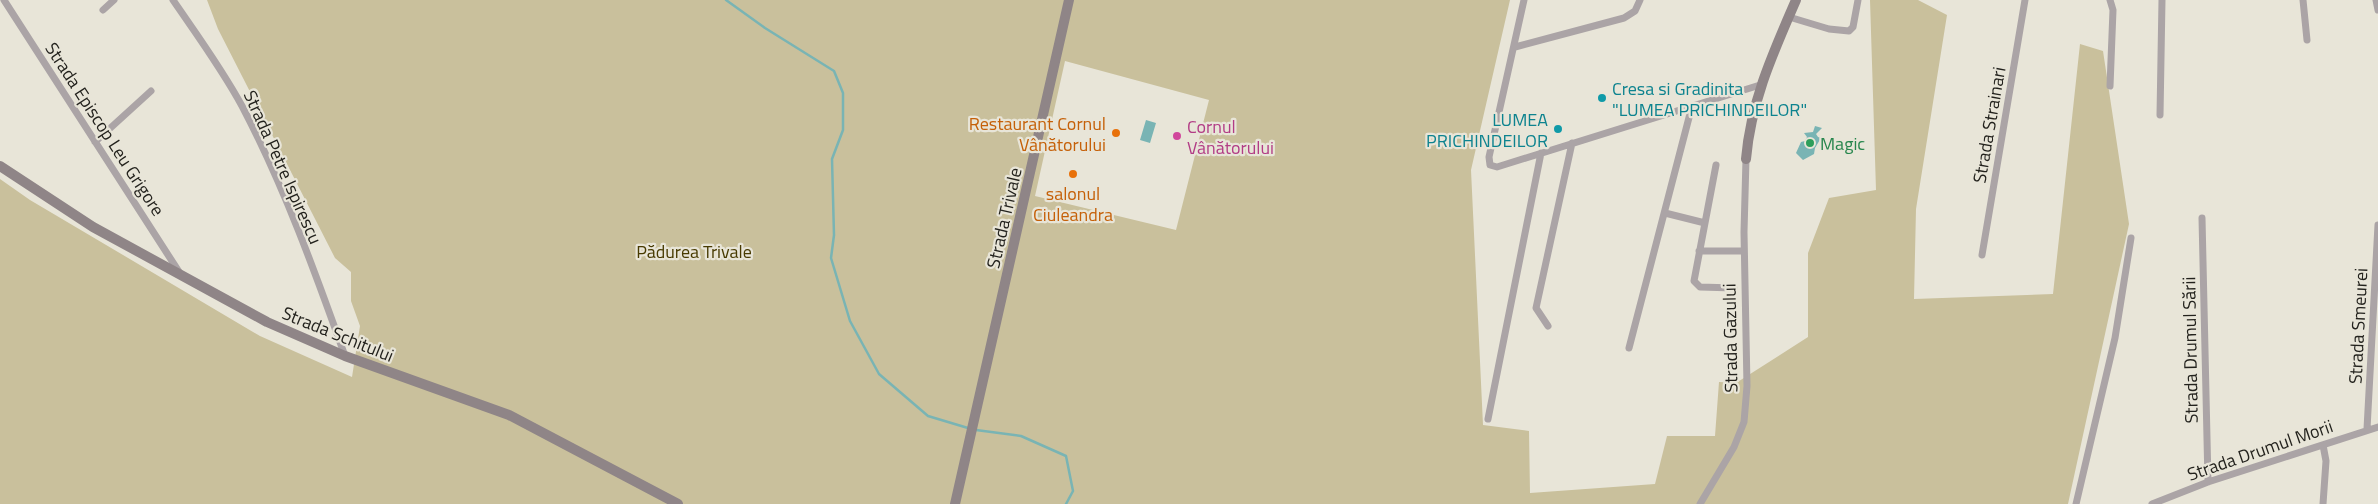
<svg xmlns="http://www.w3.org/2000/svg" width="2378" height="504" viewBox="0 0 2378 504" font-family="'Titillium Web',sans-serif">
<rect width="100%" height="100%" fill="#e8e5d8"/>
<path fill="#c9c09c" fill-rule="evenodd" d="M207,0h1303l-39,170 12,255 46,6 1,62 125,-9 12,-48h48l4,-54 17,1 72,-46v-84l21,-55 47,-8 -6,-190h48l29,15 -31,194 -2,90 139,-5 27,-250 23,7 26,173 -61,280h-2068v-325l30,21 230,136 92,41 8,-51 -9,-25v-29l-16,-14 -117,-229zM1065,61l144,39 -33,130 -141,-34z"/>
<path fill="#79b4b4" d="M1146,120l10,3 -6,20 -10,-3z
M1815,126l7,2 -6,6 2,3 3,1 -6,10 -1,6 -11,6 -7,-7 5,-11 4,-1 2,-4 -3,-4 9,-1z"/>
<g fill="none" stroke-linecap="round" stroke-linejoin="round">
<path stroke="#79b4b4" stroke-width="2.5" d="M726,0l39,28 69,43 9,22v37l-11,29 2,76 -3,23 19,63 29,53 49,42 40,12
M976,430l45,6 45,20 7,35 -7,13"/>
<path stroke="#aba4a6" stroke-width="7" d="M4,0l177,275
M173,0c24,35 49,69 69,106 42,80 73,166 103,250
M1524,0l-35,157 1,8 7,2 263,-82
M2110,0l3,10 -3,76
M2303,0l4,40
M2376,0l2,10
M103,10l11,-10
M1789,17l40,12 20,2 4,-4 5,-27
M1515,47l109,-29 11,-7 5,-11
M2160,115l2,-115
M95,142l56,-51
M1716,165l-22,116 6,6 34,1
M1665,213l40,10
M2202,218l6,264
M1699,251h45
M1982,255l43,-255
M1548,326l-12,-18 36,-165
M1629,348l63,-242
M1488,419l53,-266
M2367,429l11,-204
M2323,445l3,16 -3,43
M1700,504l34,-57 10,-25 3,-36 -3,-154 2,-73
M2076,504l39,-166 16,-100
M2152,504l56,-22 170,-55"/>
<path stroke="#8f8587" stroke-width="10" d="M1746,159c5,-58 27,-106 50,-159
M0,166l93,61 174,95 78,34 164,59 169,89
M955,504l114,-504"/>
</g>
<g fill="#0f9aa8" stroke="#e8e5d8" stroke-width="2">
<circle cx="1602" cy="98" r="5"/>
<circle cx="1558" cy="129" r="5"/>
</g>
<g fill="#e8710a" stroke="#e8e5d8" stroke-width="2">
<circle cx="1116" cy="133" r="5"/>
<circle cx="1073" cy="174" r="5"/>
</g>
<circle fill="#d1479c" stroke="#e8e5d8" stroke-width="2" cx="1177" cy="136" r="5"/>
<circle fill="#2e9e5b" stroke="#e8e5d8" stroke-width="2" cx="1810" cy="143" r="5"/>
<g text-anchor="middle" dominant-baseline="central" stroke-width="4.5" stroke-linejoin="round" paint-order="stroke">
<g font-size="18" fill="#0d838f" stroke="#e8e5d8" text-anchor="start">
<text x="1612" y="88">Cresa si Gradinita<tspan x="1612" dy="21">"LUMEA PRICHINDEILOR"</tspan></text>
<text x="1548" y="119" text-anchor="end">LUMEA<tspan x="1548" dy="21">PRICHINDEILOR</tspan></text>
</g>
<g font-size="18" fill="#c56008" stroke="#e8e5d8" text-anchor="end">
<text x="1106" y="123">Restaurant Cornul<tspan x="1106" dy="21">Vânătorului</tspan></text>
<text x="1073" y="193" text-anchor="middle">salonul<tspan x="1073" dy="21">Ciuleandra</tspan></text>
</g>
<g font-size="18" fill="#23221d" stroke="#e8e5d8">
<text transform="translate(1989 125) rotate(-80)">Strada Strainari</text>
<text transform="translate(105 129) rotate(57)">Strada Episcop Leu Grigore</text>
<text transform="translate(283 167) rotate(66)">Strada Petre Ispirescu</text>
<text transform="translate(1004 218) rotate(-77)">Strada Trivale</text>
<text transform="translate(2358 326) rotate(-87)">Strada Smeurei</text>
<text transform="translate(338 334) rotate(22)">Strada Schitului</text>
<text transform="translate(1730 338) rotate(-91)">Strada Gazului</text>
<text transform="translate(2190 350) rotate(-91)">Strada Drumul Sării</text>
<text transform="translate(2260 450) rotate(-19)">Strada Drumul Morii</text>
</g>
<g font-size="18" fill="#b23c85" stroke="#e8e5d8" text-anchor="start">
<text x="1187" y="126">Cornul<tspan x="1187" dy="21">Vânătorului</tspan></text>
</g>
<g font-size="18" fill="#27864d" stroke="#e8e5d8" text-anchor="start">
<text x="1820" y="143">Magic</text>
</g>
<g font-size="18" fill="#473a00" stroke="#e8e5d8">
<text x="694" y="251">Pădurea Trivale</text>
</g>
</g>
</svg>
